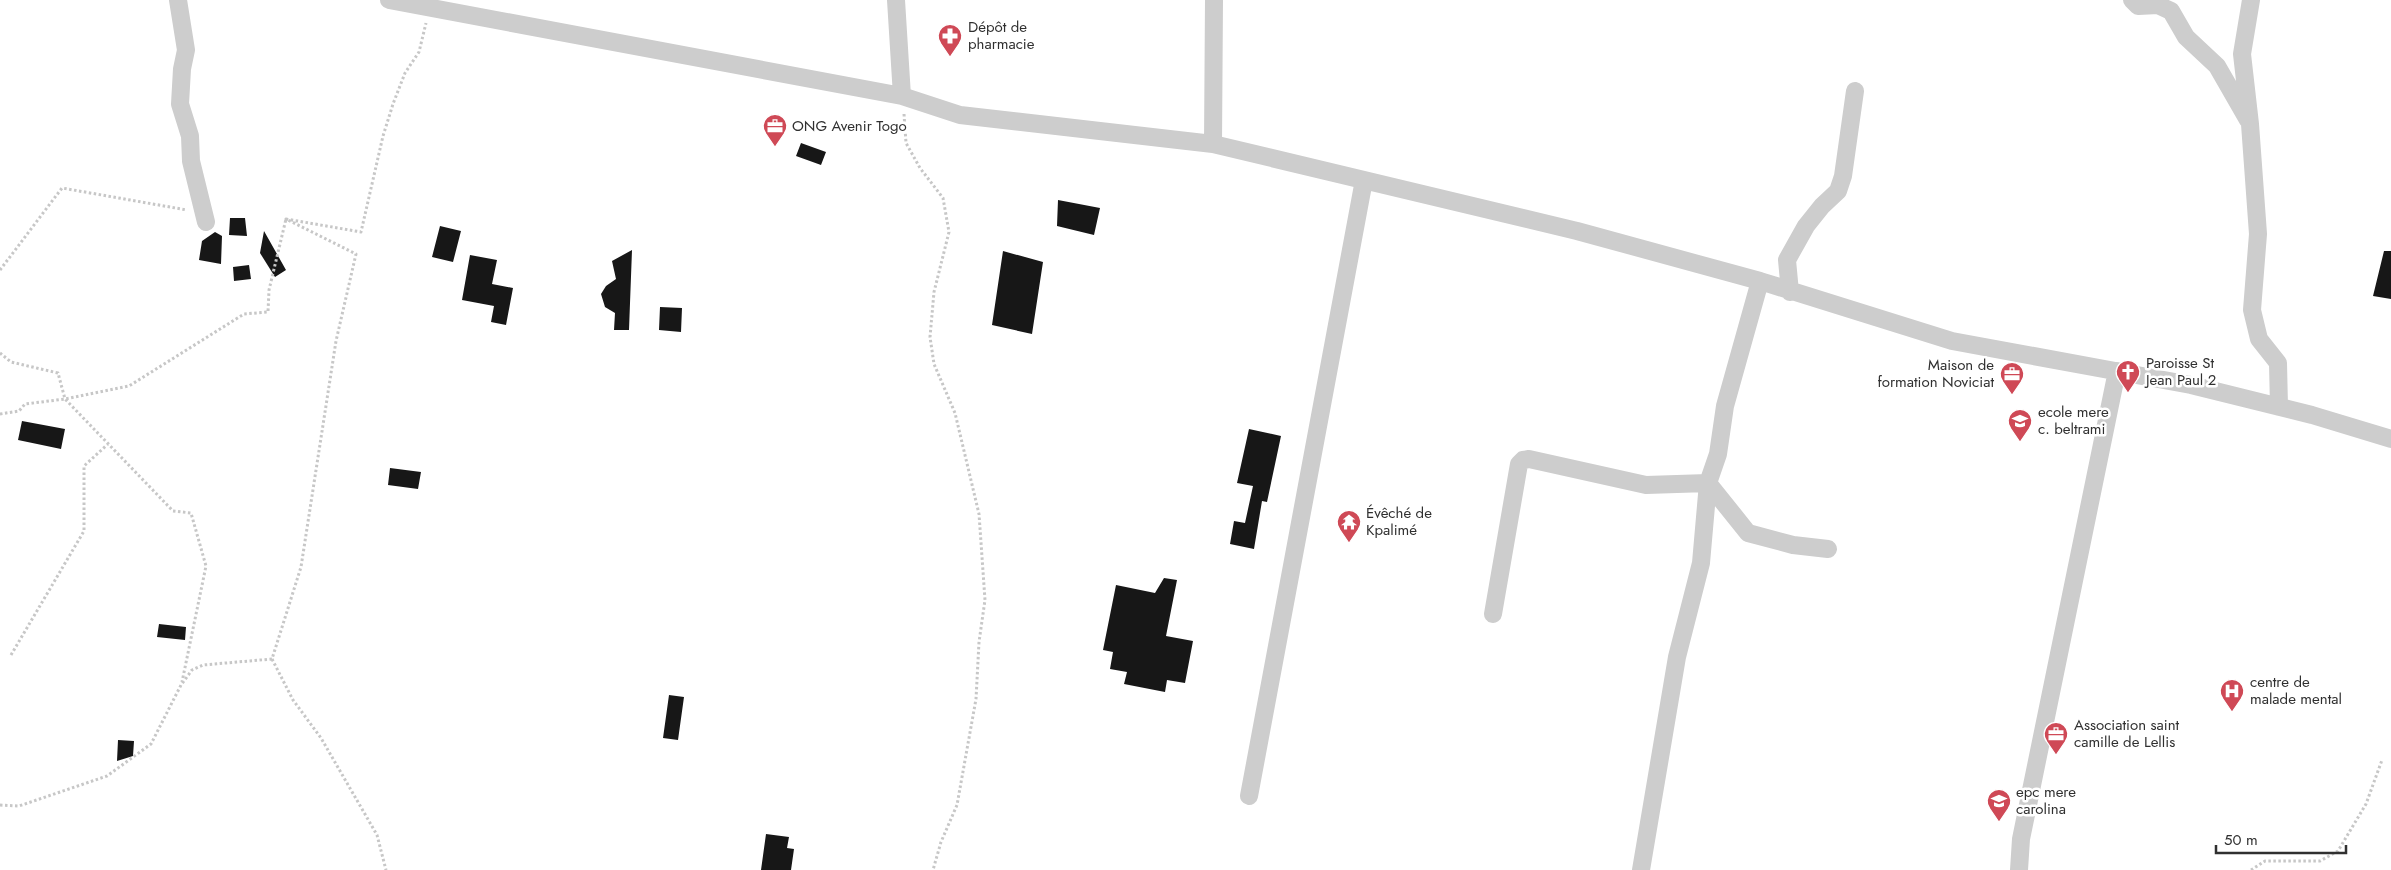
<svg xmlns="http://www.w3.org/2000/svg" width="2391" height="870" viewBox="0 0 2391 870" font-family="Jost,sans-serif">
<rect width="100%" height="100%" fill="#fff"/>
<path fill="#171717" d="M801,143l25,9 -5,13 -25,-9z
M1058,200l42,8 -6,27 -37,-9z
M230,218h15l2,18 -18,-1z
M440,226l21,5 -8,31 -21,-5z
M264,231l22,39 -11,7 -15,-24z
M215,232l7,4 -1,28 -22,-4 3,-19z
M632,250l-3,80h-15l1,-17 -10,-6 -4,-13 5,-8 10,-7 -4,-18z
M1003,251l40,11 -11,72 -40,-9z
M2384,251h7v48l-18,-3z
M470,255l27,5 -5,24 21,4 -7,37 -15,-3 3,-16 -32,-6z
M249,265l2,14 -17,2 -1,-14z
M660,307l22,1 -1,24 -22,-2z
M22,421l43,8 -4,20 -43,-9z
M1249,429l32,7 -14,66 -5,-1 -8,48 -24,-5 4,-23 11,2 8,-37 -16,-3z
M390,468l31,4 -3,17 -30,-4z
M1164,578l13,2 -11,56 27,5 -8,42 -18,-3 -2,12 -41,-8 3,-12 -17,-3 3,-17 -10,-2 13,-65 39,8z
M159,624l27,3 -1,13 -28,-3z
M669,695l15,2 -6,43 -15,-2z
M118,740l16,1 -1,15 -16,5z
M766,834l23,3 -2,11 7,1 -3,21h-30z"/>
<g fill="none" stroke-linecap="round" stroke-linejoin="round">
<path stroke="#c7c7c7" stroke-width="3" stroke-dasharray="2.5 2.5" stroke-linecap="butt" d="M904,114l2,29 14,25 23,30 6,34 -15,60 -4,45 4,27 21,49 24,101 6,86 -6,42 -3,57 -19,106 -16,37 -8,28
M0,270l62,-82 125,22
M0,353l11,9 47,11 7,26 108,112 18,2 15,53 -24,116
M0,414l19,-3 6,-7 40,-5 64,-13 115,-72 24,-2 1,-22 17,-71
M11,655l73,-124v-65l24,-22
M272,659l21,41 28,38 56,97 9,35
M0,805l19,1 88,-30 44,-32 30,-59 11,-15 11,-5 69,-6 29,-92 35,-226 20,-87 -70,-35 75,13 22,-96 10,-32 12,-31 14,-21 7,-29
M2251,870l14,-9h55l18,-10 28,-47 16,-44"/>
<path stroke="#cdcdcd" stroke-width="18" d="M178,0l8,50 -4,19 -2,35 10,32 1,25 15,61
M389,0l513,96 58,19 253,29 364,87 183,50 192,60 239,44 121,30 79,24
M896,0l6,96
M2132,0l6,6 20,-1 13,6 15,26 31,29 31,54
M2251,0l-9,54 8,70 8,110 -6,76 7,29 19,24 1,44
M1213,144l1,-144
M1790,292l-3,-32 19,-34 16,-20 16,-15 5,-15 12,-85
M1493,614l26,-150 4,-4 6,-1 117,26 62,-2 40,50 45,12 35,4
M1249,796l115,-616
M1641,870l36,-213 24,-94 7,-80 10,-29 7,-48 35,-125
M2019,870l2,-31 96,-468"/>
</g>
<defs>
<g id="pharmacy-pin" transform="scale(1.25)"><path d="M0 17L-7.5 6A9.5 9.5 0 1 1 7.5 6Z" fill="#cf4956" stroke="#fff"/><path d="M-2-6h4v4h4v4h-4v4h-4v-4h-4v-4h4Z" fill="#fff"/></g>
<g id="office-pin" transform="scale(1.25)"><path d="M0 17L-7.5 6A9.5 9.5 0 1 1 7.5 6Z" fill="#cf4956" stroke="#fff"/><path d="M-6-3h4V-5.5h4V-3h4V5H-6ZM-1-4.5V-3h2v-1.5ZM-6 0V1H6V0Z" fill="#fff"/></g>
<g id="church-pin" transform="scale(1.25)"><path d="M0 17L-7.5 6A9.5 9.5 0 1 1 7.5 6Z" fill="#cf4956" stroke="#fff"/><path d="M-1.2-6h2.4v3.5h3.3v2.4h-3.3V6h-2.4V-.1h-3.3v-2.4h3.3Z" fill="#fff"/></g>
<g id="school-pin" transform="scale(1.25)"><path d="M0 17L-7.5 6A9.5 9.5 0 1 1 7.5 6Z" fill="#cf4956" stroke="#fff"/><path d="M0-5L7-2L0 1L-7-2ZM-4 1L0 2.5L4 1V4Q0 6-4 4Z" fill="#fff"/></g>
<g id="temple-pin" transform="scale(1.25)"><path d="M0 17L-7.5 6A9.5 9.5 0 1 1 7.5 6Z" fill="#cf4956" stroke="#fff"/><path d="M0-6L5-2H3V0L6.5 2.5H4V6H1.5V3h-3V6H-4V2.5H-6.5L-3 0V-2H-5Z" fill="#fff"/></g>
<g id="hospital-pin" transform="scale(1.25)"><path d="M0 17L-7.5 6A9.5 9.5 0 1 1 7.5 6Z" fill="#cf4956" stroke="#fff"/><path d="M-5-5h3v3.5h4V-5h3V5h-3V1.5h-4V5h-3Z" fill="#fff"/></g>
</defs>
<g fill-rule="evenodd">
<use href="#pharmacy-pin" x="950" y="36"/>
<use href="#office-pin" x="775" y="126"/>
<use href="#church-pin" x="2128" y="372"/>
<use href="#office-pin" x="2012" y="374"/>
<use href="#school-pin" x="2020" y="421"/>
<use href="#temple-pin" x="1349" y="522"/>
<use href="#hospital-pin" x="2232" y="691"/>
<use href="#office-pin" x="2056" y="734"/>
<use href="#school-pin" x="1999" y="801"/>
</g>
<g text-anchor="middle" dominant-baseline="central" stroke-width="5" stroke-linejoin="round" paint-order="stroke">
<g font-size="15" fill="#303030" stroke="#fff" text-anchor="start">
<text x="968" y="27">Dépôt de<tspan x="968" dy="17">pharmacie</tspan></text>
<text x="792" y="126">ONG Avenir Togo</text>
<text x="2146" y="363">Paroisse St<tspan x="2146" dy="17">Jean Paul 2</tspan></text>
<text x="1994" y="365" text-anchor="end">Maison de<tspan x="1994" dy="17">formation Noviciat</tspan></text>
<text x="2038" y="412">ecole mere<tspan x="2038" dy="17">c. beltrami</tspan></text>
<text x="1366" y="513">Évêché de<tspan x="1366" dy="17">Kpalimé</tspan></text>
<text x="2250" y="682">centre de<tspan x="2250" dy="17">malade mental</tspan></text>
<text x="2074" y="725">Association saint<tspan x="2074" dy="17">camille de Lellis</tspan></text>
<text x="2016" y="792">epc mere<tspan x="2016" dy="17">carolina</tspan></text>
</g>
</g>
<path d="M2216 845v8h130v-8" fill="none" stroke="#303030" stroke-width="2.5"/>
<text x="2224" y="845" font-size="15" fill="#303030" stroke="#ffffff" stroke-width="4" paint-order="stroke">50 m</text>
</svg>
